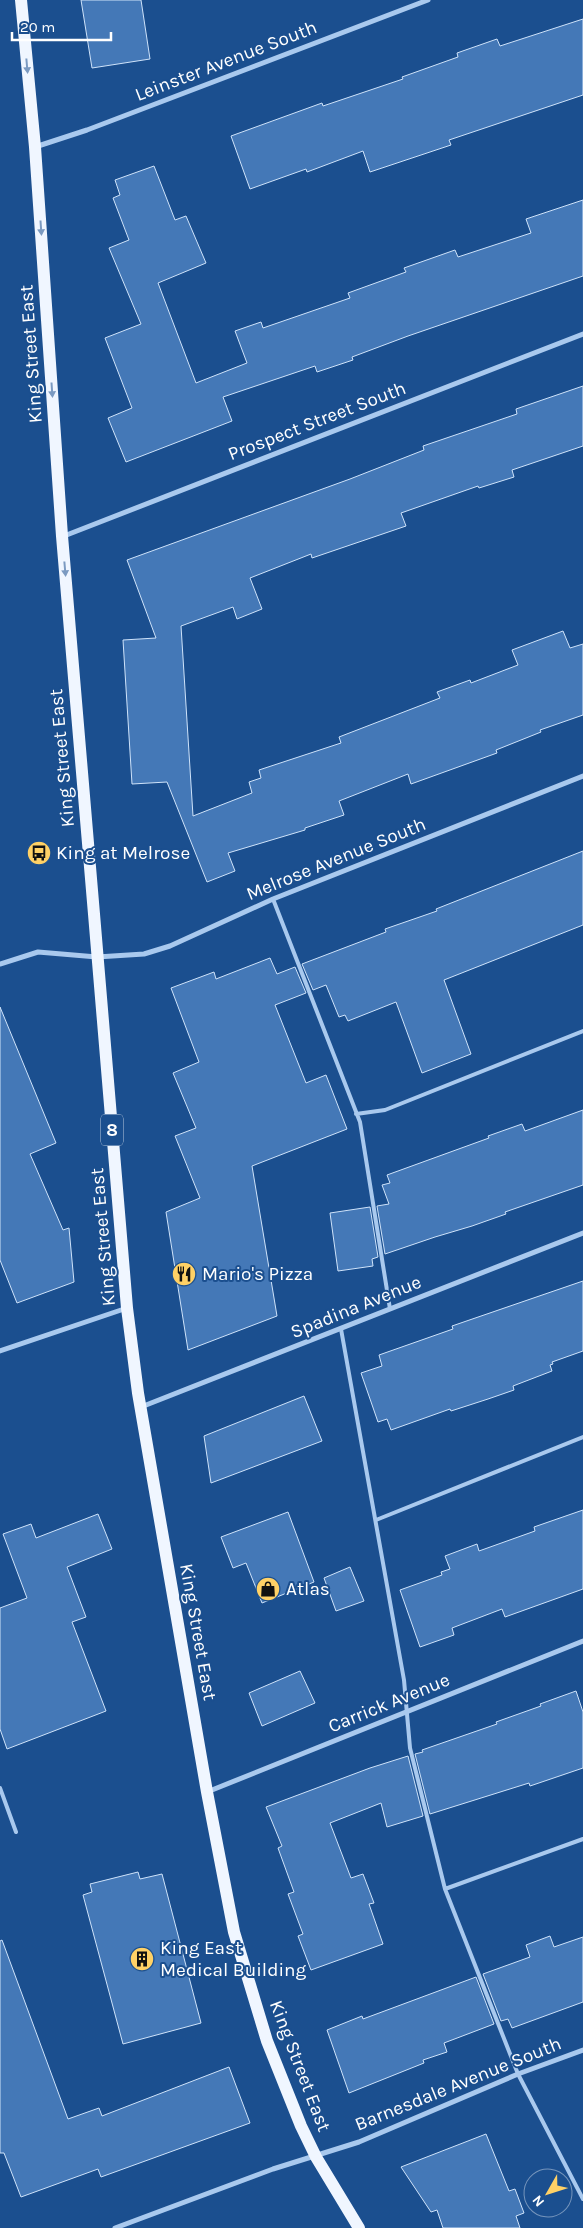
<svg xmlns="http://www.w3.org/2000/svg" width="583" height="2228" viewBox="0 0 583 2228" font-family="Karla,sans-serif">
<rect width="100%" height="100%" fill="#1b4f8f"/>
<path fill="#4478b7" stroke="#cfe3fa" d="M81,0h60l9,59 -58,9z
M583,19v76l-134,45 2,5 -81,27 -7,-21 -56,21 -1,-3 -56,20 -19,-53 91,-33 1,3 80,-27 -1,-2 56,-20 -1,-4 40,-14 3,7z
M154,166l21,54 11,-4 20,47 -48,20 38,100 51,-20 -12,-32 26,-9 2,6 87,-30 -2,-5 58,-21 -2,-4 51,-18 3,7 73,-24 -5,-14 57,-19v76l-175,60 -56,21 1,3 -36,12 -2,-6 -92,31 9,24 -106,41 -18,-44 24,-10 -27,-70 36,-14 -32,-76 20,-8 -16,-42 7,-3 -5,-15z
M583,386v60l-71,24 2,7 -35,11 -1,-2 -77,27 5,13 -94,32 -1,-4 -61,24 12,31 -25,10 -4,-12 -52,19 12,190 59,-23 -3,-11 12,-4 -2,-8 82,-27 -2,-6 101,-39 -3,-6 33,-12 1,3 47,-18 -6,-15 51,-19 7,17 13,-4v71l-43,15 1,2 -45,18 1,3 -86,31 -3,-10 -69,27 5,14 -39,13v2l-77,23 7,18 -28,11 -40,-100 -35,2 -9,-144 33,-2 -29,-78 223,-81 74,-29 -1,-4 94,-32 -1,-5z
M583,851v74l-139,55 27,74 -49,19 -26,-71 -48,19 -3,-6 -6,2 -13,-32 -13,5 -11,-26 84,-32 -1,-3 52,-18 -1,-2z
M270,958l7,16 18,-7 11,26 -31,12 31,78 20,-8 21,54 -95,37 25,150 -89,34 -22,-138 34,-14 -25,-62 21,-8 -23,-55 26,-11 -28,-74 43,-16 2,7z
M0,1007l56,136 -26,11 33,76 6,-2 5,54 -57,21 -17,-43z
M583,1110v75l-78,27 1,2 -34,12 -37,11 -50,17 -8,-48 12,-2 -7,-19 8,-2 -3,-8 102,-37 -1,-2 34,-12 3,7z
M370,1207l8,50 -6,2 1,7 -35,5 -8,-58z
M583,1281v70l-31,11 1,2 -3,1 2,6 -39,15 1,4 -26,9 -37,12 -1,-2 -59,21 -4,-11 -9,3 -17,-49 21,-7 -3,-11 74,-26 -1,-3z
M304,1396l18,45 -111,42 -7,-47z
M583,1510v79l-78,28 -3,-8 -50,19 2,7 -34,12 -20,-57 42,-15 -1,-3 9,-3 -5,-13 32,-12 2,7 56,-20 -1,-4z
M288,1512l26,70 -52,21 -16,-40 -13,5 -12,-31z
M98,1514l14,35 -45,18 19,50 -14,5 34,89 -99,38 -7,-20v-121l27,-10 -24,-64 28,-10 5,14z
M350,1567l14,34 -28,10 -12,-33z
M300,1671l15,32 -53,23 -13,-33z
M576,1691l7,21v56l-53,18 -1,-3 -99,31 -15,-60 8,-2 -1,-2 75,-26 -1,-2 45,-16 -1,-2z
M408,1756l15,60 -36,11 -6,-24 -51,20 21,55 12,-4 11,29 -5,1 14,40 -72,26 -13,-34 5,-2 -15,-40 6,-2 -16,-44 4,-2 -16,-39 104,-39z
M138,1872l2,7 22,-5 39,149 -78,21 -40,-149 9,-3 -2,-8z
M550,1936l4,11 29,-10v65l-71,26 -4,-9 -7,2 -18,-47 47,-17 -4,-12z
M2,1940l66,179 31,-11 3,8 127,-49 21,56 -149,54 -3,-8 -77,28 -17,-44h-4v-212z
M476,1977l18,47 -50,19 3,9 -24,8 1,3 -75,30 -22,-63 35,-14 1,3z
M486,2134l23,57 6,-2 9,24 -8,3 4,12h-77l-6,-18 -6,2 -30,-45z"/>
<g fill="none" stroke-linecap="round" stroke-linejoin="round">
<path stroke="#a9c9ee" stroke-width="4" d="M273,899l87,223 30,187
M356,1114l29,-4 198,-79
M341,1329l63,351 6,68 35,141 73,185 65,125
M376,1520l207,-83
M0,1788l16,44
M445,1889l138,-50"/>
<path stroke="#a9c9ee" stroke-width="5" d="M35,147l52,-17 341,-130
M64,536l519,-202
M0,964l38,-12 59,5 47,-3 26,-8 103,-47 310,-123
M0,1351l127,-43
M141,1407l442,-174
M207,1792l376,-151
M115,2228l158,-59 86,-27 159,-68 65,-24"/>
<path stroke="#f0f6ff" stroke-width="12" d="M21,0l14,147 27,389 32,378 33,394 11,85 69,399 27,140 33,109 34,85 15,31 43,71"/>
</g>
<defs><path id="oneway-solid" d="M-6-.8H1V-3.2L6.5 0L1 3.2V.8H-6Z" transform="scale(1.25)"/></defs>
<g fill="#7b9ac1">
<use href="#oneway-solid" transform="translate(27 66) rotate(85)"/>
<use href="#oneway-solid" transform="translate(41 228) rotate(86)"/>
<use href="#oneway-solid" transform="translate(52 390) rotate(86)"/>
<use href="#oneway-solid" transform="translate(65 569) rotate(85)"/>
</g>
<defs>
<g id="bus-disc" transform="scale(1.25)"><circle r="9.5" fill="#ffd166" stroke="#1b4f8f"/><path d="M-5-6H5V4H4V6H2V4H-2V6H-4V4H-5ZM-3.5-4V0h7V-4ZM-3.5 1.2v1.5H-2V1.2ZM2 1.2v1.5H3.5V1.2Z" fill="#111"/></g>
<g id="restaurant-disc" transform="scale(1.25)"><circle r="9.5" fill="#ffd166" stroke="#1b4f8f"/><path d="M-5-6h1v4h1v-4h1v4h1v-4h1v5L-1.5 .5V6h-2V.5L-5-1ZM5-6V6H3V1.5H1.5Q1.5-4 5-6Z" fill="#111"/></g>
<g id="shop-disc" transform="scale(1.25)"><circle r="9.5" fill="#ffd166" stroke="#1b4f8f"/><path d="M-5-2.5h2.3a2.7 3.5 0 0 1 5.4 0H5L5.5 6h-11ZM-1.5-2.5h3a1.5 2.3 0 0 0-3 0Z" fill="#111"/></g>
<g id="building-disc" transform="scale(1.25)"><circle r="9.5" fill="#ffd166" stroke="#1b4f8f"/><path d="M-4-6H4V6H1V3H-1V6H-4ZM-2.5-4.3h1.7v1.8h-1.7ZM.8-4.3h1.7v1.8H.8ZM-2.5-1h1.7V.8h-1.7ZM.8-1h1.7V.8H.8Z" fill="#111"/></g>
</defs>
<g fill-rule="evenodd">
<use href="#bus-disc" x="39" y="853"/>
<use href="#restaurant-disc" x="184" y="1274"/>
<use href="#shop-disc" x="268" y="1589"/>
<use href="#building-disc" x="142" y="1959"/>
</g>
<g text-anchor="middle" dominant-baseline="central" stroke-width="4" stroke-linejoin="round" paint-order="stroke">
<rect fill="#1b4f8f" stroke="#bbcadd" stroke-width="1" x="101" y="1114.5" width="22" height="31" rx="4"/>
<g font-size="18" font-weight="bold" fill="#fff">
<text x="112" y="1130">8</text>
</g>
<g font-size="19" fill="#fff" stroke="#1b4f8f">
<text transform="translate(226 61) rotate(-21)">Leinster Avenue South</text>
<text transform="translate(31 354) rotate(-94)">King Street East</text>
<text transform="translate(317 421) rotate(-21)">Prospect Street South</text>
<text transform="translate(62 758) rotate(-95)">King Street East</text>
<text transform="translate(336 859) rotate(-22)">Melrose Avenue South</text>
<text transform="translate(103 1237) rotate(-95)">King Street East</text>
<text transform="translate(356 1307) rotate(-22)">Spadina Avenue</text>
<text transform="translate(198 1632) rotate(80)">King Street East</text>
<text transform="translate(389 1703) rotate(-22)">Carrick Avenue</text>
<text transform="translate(300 2066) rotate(69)">King Street East</text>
<text transform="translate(458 2084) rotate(-22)">Barnesdale Avenue South</text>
</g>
<g font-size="19" fill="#fff" stroke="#1b4f8f" text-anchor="start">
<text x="56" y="853">King at Melrose</text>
<text x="202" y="1274">Mario's Pizza</text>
<text x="286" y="1589">Atlas</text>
<text x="160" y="1948">King East<tspan x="160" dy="22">Medical Building</tspan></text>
</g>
</g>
<g transform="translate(548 2193) rotate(231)"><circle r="24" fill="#1b4f8f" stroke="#7695bc"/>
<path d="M0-4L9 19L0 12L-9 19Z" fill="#ffd166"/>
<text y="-8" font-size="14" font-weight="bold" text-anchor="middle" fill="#ffffff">N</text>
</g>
<path d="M12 32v8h99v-8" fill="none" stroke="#ffffff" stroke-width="2.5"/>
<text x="20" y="32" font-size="15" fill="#ffffff" stroke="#1b4f8f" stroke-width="4" paint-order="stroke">20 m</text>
</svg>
